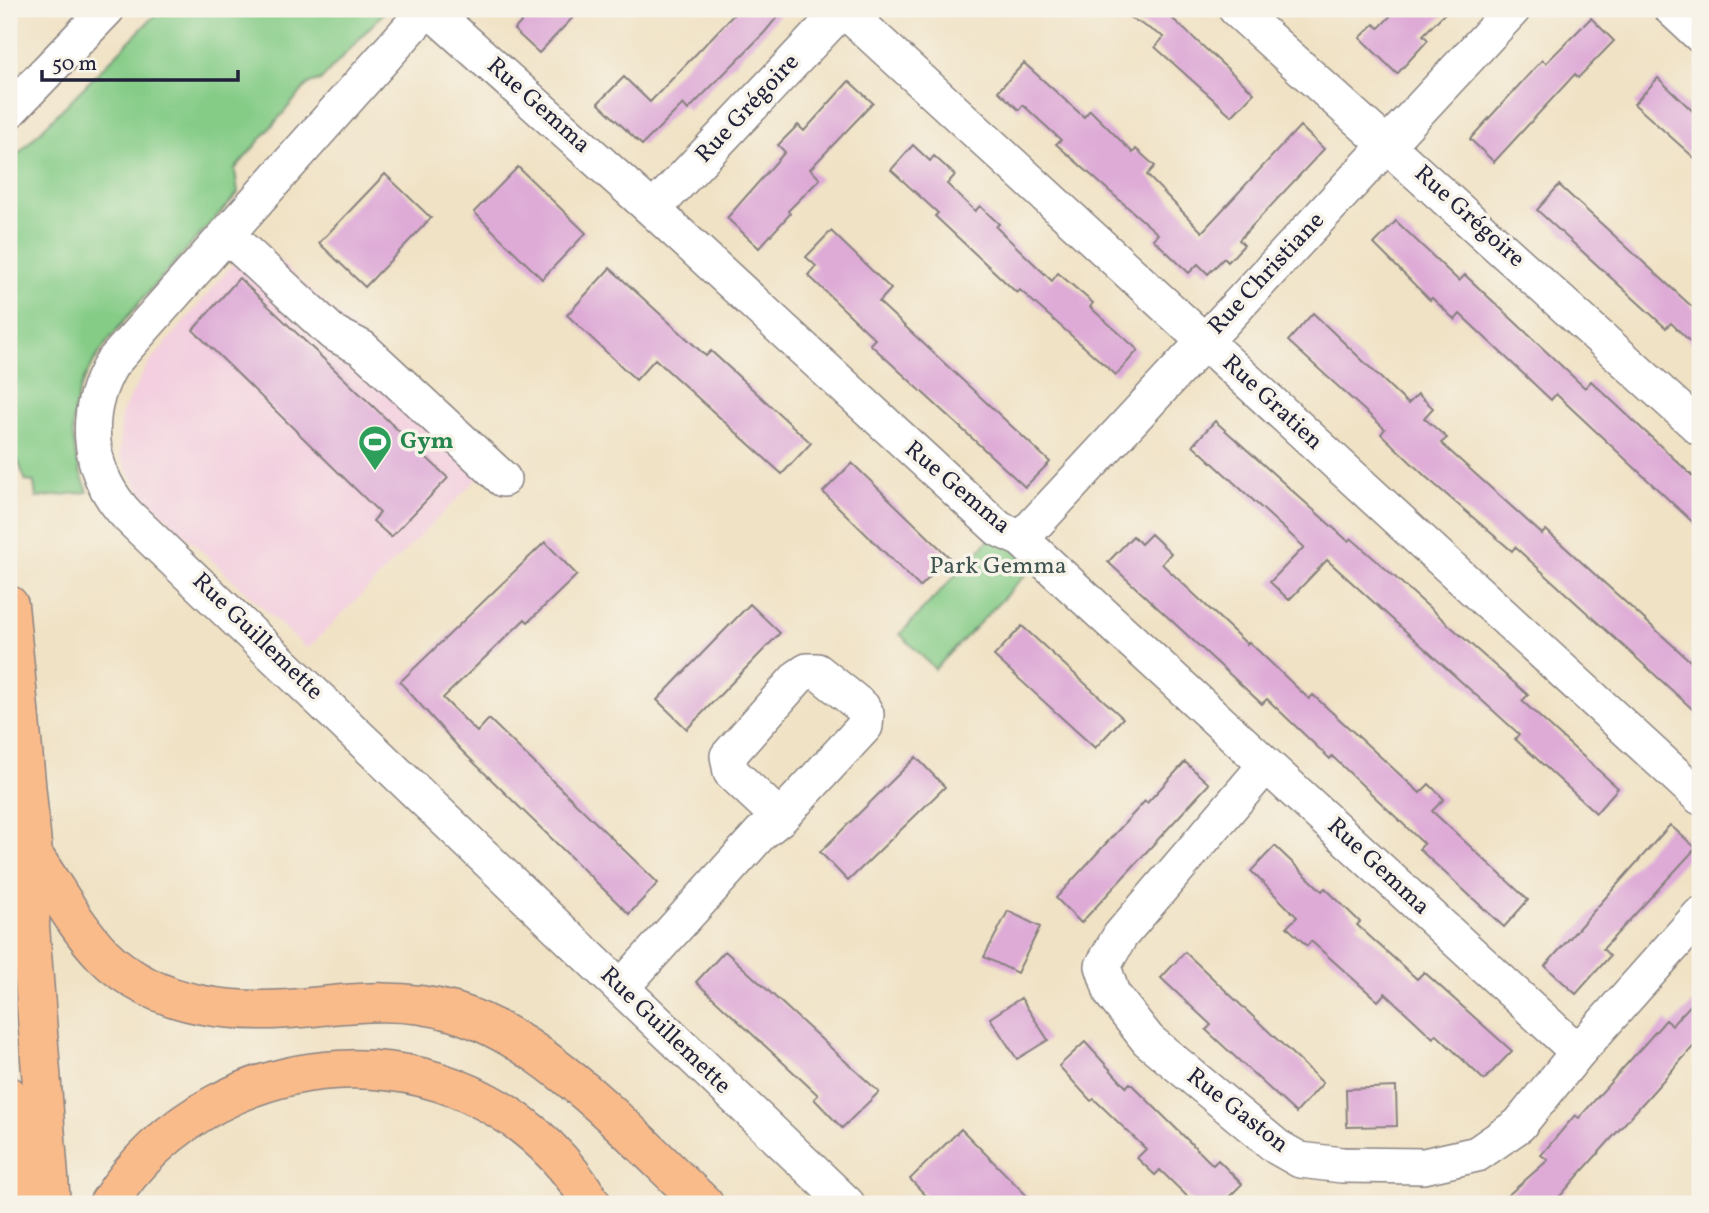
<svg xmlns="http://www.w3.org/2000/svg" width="1709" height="1213" viewBox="0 0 1709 1213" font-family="Vollkorn,serif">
<rect width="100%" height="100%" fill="#f7f3e8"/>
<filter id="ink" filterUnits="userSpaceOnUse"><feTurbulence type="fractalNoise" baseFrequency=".0143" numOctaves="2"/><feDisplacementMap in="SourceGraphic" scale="14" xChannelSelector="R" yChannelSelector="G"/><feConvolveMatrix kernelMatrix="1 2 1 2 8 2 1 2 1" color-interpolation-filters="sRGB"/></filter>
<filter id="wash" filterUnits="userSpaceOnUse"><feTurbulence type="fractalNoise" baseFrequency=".00686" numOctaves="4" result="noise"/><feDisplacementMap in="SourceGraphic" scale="28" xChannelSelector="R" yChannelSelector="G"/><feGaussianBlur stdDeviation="1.57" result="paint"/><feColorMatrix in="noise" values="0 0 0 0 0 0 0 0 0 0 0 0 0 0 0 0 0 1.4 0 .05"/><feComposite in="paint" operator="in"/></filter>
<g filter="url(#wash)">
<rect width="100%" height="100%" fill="#f0e2c5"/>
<path fill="#f3cfdf" d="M255,238l241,222 -189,189 -165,-154 -22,-38 1,-42 25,-48z"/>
<path fill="#85cc87" stroke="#547761" stroke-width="2" d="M161,9h226l-67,72 -12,3 -73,85 3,24c-32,36 -66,71 -97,108 -54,63 -90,107 -53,191l-52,6 -2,-16 -8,-1 -17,-43v-275z
M999,529l43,29 -107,111 -35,-35z"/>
<g id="blocks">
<path fill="#deabd7" d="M513,9h68l-42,44 -25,-23 10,-11z
M739,9h45l-20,24 -76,77 -5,-6 -41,41 -44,-42 26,-26 26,25z
M1115,9h47l92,84 -22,23 -77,-69 9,-10z
M1397,9h52l-26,26 5,5 -31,34 -37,-36 14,-14 5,4z
M1591,18l23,23 -36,37 -3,-4 -81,88 -24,-23 72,-79 4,3z
M1024,63l60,54 6,-7 43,43 3,-4 19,17 -8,9 55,57 98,-106 24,23 -85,91 5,5 -16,17 -4,-4 -16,16 -10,-10 -9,9 -36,-34 5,-5 -102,-90 5,-4 -38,-35 -4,5 -21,-19z
M1658,78l42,40v45l-66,-59z
M849,81l24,22 -63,66 10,10 -32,32 2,3 -31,34 -32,-30 58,-66 -7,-7 20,-20 6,6z
M913,145l17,16 4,-5 21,19 -8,9 28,27 5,-5 19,18 -3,3 56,54 6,-8 35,30 -3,4 48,43 -22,25 -96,-85 -3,3 -82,-77 3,-3 -47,-43z
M518,167l68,66 -44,46 -68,-67z
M385,174l46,44 -66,69 -46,-44z
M1559,185l141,129v37l-29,-28 -5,5 -129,-118z
M1396,221l63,60 6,-6 120,113 6,-7 109,102v46l-144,-135 -5,6 -91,-86 -5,6 -23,-22 -2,2 -56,-56z
M831,231l60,58 -12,13 171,160 -25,25 -155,-143 5,-5 -67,-64 8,-9 -10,-9z
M610,268l96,88 5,-5 100,92 -29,31 -127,-115 -19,21 -69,-65z
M239,278l209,200 -57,59 -18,-16 7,-8 -187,-183z
M1313,313l95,91 10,-10 15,14 -9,10 23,20 -6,5 101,91 4,-4 154,140v46l-185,-169 -3,4 -86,-74 -45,-43 4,-5 -97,-88z
M1215,421l133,120 3,-3 177,157 -6,6 96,87 -22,25 -81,-74 4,-5 -192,-174 -38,40 -19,-18 34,-35 -111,-102z
M852,463l97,94 -29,30 -97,-95z
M1151,534l20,19 -9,11 85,80 2,-2 60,57 4,-4 107,98 9,-9 15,15 -12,12 96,89 -24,27 -85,-78 5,-5 -92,-88 -2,3 -63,-60 -5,5 -154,-142 25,-26 8,8z
M545,542l32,33 -49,47 -3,-3 -82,79 34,34 12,-13 169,164 -29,31 -169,-165 -60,-67z
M750,604l30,29 -93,96 -30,-29z
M1022,626l101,92 -28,30 -101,-92z
M916,757l29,30 -97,94 -28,-29z
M1185,762l24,22 -128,139 -25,-25 89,-97 2,2z
M1670,825l26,23 -93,101 7,7 -34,38 -31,-28z
M1275,846l47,45 3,-3 35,34 -3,3 60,54 7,-7 88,79 -28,29 -48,-46 -3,4 -48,-45 -7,8 -67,-60 -4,5 -20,-19 10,-10 -46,-46z
M1008,911l32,16 -23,46 -33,-16z
M725,951l154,141 -37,36 -28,-29 4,-4 -122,-113z
M1185,952l138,131 -27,30 -90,-83 5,-5 -50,-47z
M1700,995v44l-147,165h-55l50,-44 -7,-5 34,-40 4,3 87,-98 6,5z
M1021,998l27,42 -31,19 -27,-41z
M1085,1042l41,45 4,-4 83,82 5,-5 24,24 -20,20h-27l-35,-34 -5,5 -18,-17 9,-9 -52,-50 -3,2 -32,-35z
M1396,1087l1,39 -50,1 -1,-38z
M961,1129l74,75h-101l-24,-25z"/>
</g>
</g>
<g filter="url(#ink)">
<use href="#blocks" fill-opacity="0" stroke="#898280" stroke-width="2"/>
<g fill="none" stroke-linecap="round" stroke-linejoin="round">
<g stroke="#898280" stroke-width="38">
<path id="minor" d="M427,9l-315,354c-31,51 -25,111 17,154l718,687
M429,9l224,201 346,319 22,10 557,513
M843,9l857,788
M1236,9l464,419
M1672,9l28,26
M9,111l98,-102
M653,210l190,-201
M227,235l106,98 29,15 141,131
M1021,539l492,-530
M1266,765l-146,171 -17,30 9,28 36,46 129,107 23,13 42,5 82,1 53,-12 42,-29 59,-73 122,-137
M621,988l140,-155 19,-15 85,-92 1,-12 -4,-7 -45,-36h-10l-9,6 -70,79 3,16 49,46"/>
</g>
<g stroke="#898280" stroke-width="41">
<path id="major" d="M9,605l24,250 -3,71 21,278
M9,1096l7,108"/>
</g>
<g stroke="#898280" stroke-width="41">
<path id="highway" d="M33,855c23,33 42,71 70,100 55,55 136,60 209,52 48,-5 95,-9 142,5 94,28 179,126 250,192
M108,1204c112,-176 375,-183 484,0"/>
</g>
<use href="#minor" stroke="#fff" stroke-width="35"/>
<use href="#major" stroke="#fabb8b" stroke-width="38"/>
<use href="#highway" stroke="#fabb8b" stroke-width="38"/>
</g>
</g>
<defs>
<g id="stadium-pin" transform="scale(1.75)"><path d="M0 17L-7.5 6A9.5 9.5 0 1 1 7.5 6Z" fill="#2e9e5b" stroke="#f7f3e8"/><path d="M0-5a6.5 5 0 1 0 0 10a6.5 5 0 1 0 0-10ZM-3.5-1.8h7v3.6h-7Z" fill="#fff"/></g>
</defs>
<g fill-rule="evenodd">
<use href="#stadium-pin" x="375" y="442"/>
</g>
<g text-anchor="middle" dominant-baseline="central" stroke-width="7" stroke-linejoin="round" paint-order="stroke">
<g font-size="24" fill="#22223b" stroke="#f7f3e8">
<text transform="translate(538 106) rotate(42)">Rue Gemma</text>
<text transform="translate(748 109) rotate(-47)">Rue Grégoire</text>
<text transform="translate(1469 217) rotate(42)">Rue Grégoire</text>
<text transform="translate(1267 274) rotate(-47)">Rue Christiane</text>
<text transform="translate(1272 403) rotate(43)">Rue Gratien</text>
<text transform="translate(957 488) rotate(40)">Rue Gemma</text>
<text transform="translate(257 637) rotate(44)">Rue Guillemette</text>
<text transform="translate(1378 867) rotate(43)">Rue Gemma</text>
<text transform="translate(665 1031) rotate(44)">Rue Guillemette</text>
<text transform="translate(1237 1111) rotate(38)">Rue Gaston</text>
</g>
<g font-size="24" font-weight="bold" fill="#27864d" stroke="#f7f3e8" text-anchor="start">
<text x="400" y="442">Gym</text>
</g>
<g font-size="24" fill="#405552" stroke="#f7f3e8">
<text x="998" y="567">Park Gemma</text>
</g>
</g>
<rect width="1709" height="1213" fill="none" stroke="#f7f3e8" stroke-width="35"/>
<path d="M42 70v10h196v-10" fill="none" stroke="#22223b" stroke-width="3.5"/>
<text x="52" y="70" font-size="21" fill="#22223b" stroke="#f7f3e8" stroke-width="5" paint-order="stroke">50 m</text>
</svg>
